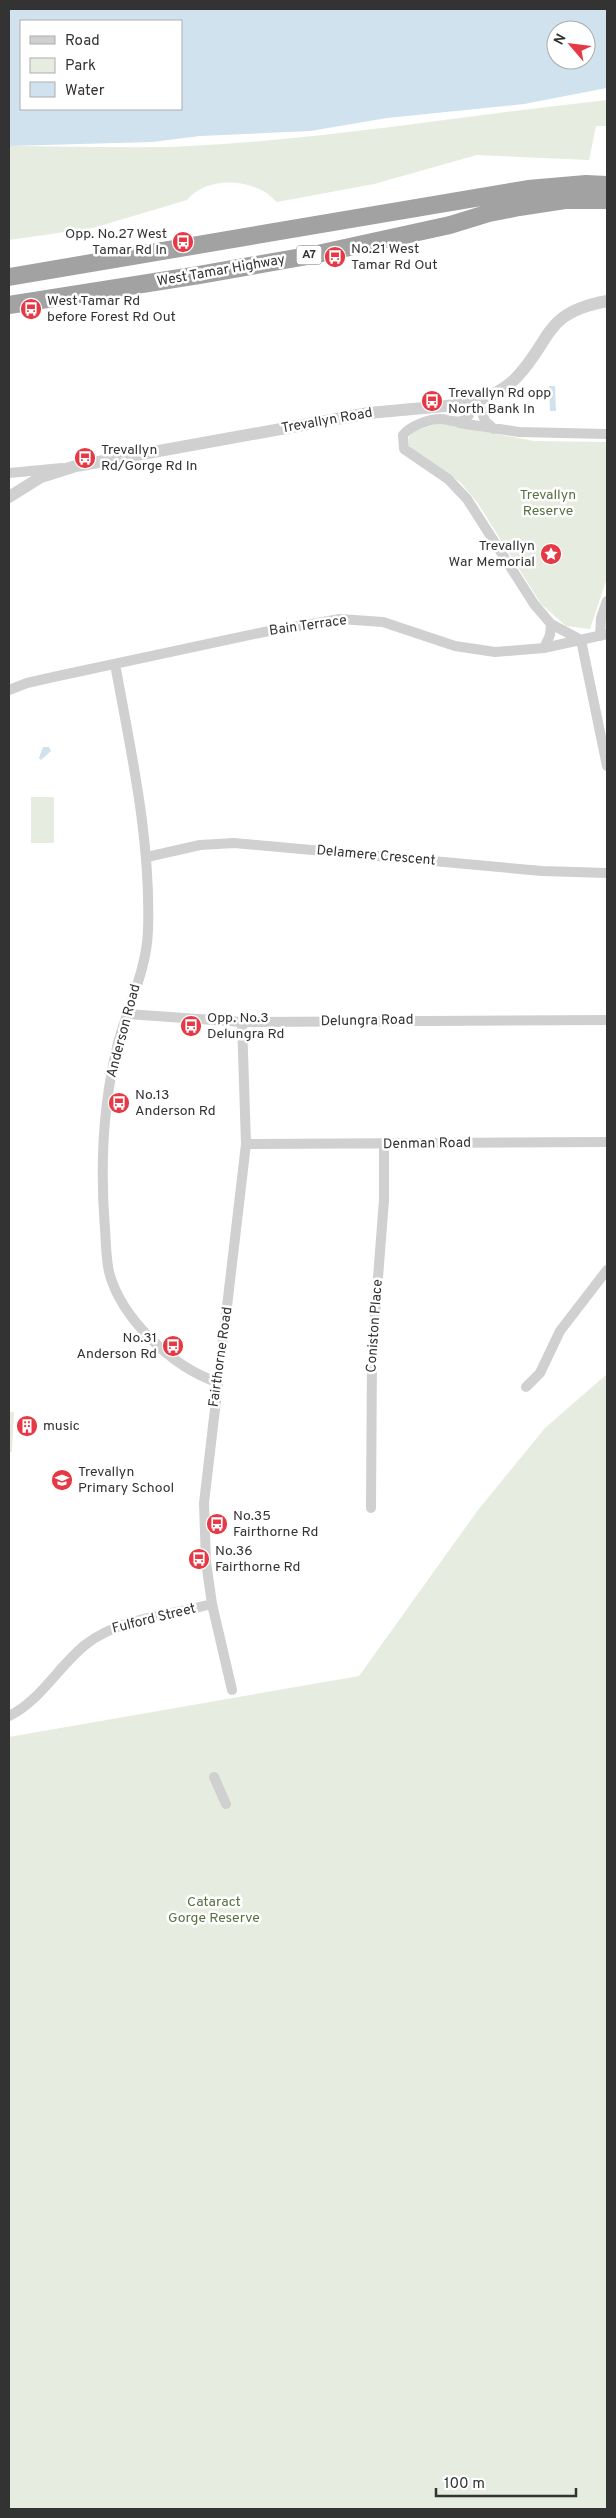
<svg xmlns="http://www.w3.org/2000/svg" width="616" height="2518" viewBox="0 0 616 2518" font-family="Overpass,sans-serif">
<rect width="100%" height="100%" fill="#fff"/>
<path fill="#e6ecdf" d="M607,100v26h-11l-7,34 -112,-5 -103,29 -97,18c-5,-4 -10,-10 -16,-12 -23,-12 -58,-10 -74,10l-94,28 -84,12v-94c60,0 121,3 181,0 140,-7 278,-31 417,-46z
M439,423l95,18 73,1v136l-17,51 -24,-3 -25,-22 -64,-102 -17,-20 -51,-35v-10l5,-6z
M31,797h23v46h-23z
M607,1374v1135h-598v-772l350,-61 119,-166 67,-82z
M9,1412h5l-2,40h-3z"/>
<path fill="#cfe2ee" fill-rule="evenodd" d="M9,9h598v79l-83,16 -137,14 -77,13 -110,5 -48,6 -143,4zM21,21h160v88h-160zM556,30h30v30h-30z
M549,386h6l1,25h-6z
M43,747h6l2,4 -10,9 -2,-2z"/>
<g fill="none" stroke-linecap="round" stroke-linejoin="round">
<path stroke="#d0d0d0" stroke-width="10" d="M478,401l7,20 9,8
M467,404l2,11c-8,12 -18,4 -29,4 -11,0 -30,7 -37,16l1,14 44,30 19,20 67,105 17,20 30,16 26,126
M459,423l60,9 88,2
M9,473l53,-5
M600,636l1,-18 6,-17
M544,648l6,-13 1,-11
M115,664c16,88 36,176 33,266 -1,39 -20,76 -30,113 -15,60 -18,125 -13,186 1,14 1,29 4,43 12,46 63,95 108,110
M9,690l18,-7 31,-7 206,-44 76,-13 43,3 72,24 40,6 49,-4 63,-14
M147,857l53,-12 34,-2 308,28 65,2
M127,1014l115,8 365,-2
M246,1144l361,-2
M526,1387l14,-14 20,-42 47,-61
M371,1508l1,-153 12,-155v-55
M232,1690l-20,-86 -6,-42 -2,-59 42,-359 -4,-122
M9,1716c31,-15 49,-49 76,-71 34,-27 85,-30 127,-41
M214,1777l12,27"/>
<path stroke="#d0d0d0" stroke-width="12" d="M9,497l32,-20 35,-11 293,-53 98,-9c17,-5 35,-12 48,-25 38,-39 27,-66 92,-78"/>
<path stroke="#a2a2a2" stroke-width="18" d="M9,277l519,-88 58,-5 21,1
M9,305l190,-30 114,-20 137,-30 39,-12 30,-6 46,-7h42"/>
</g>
<defs>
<g id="bus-disc" transform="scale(1.125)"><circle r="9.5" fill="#e63946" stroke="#fff"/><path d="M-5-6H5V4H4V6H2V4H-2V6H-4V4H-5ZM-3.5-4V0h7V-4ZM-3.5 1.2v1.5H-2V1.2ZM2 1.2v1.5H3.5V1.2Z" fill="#fff"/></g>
<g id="sight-disc" transform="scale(1.125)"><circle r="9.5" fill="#e63946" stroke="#fff"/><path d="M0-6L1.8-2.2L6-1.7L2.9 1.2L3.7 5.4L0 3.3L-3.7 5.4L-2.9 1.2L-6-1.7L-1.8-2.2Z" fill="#fff"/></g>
<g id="building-disc" transform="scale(1.125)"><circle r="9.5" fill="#e63946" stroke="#fff"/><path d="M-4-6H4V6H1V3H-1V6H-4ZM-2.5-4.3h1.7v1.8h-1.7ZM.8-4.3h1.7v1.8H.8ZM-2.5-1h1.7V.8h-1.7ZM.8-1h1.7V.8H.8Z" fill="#fff"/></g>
<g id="school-disc" transform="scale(1.125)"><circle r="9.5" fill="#e63946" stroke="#fff"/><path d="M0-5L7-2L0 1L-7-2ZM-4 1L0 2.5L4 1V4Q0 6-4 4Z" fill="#fff"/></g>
</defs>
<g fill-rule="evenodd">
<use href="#bus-disc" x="183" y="242"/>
<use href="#bus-disc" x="335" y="257"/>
<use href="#bus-disc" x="31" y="309"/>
<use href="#bus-disc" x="432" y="401"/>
<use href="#bus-disc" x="85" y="458"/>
<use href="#sight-disc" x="551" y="554"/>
<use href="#bus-disc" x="191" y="1026"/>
<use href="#bus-disc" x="119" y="1103"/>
<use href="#bus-disc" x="173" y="1346"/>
<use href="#building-disc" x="27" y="1426"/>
<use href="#school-disc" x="62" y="1480"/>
<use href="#bus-disc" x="217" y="1524"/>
<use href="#bus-disc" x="199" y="1559"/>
</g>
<g text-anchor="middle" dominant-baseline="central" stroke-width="5" stroke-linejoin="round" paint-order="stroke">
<rect fill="#fff" stroke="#707070" stroke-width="1" x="296.5" y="245.5" width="25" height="19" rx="4"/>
<g font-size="12" font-weight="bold" fill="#333">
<text x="309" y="255">A7</text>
</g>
<g font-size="14" fill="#333" stroke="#fff" text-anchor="start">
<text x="167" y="234" text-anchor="end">Opp. No.27 West<tspan x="167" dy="16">Tamar Rd In</tspan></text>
<text x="351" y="249">No.21 West<tspan x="351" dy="16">Tamar Rd Out</tspan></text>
<text x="47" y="301">West Tamar Rd<tspan x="47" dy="16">before Forest Rd Out</tspan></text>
<text x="448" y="393">Trevallyn Rd opp<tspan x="448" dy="16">North Bank In</tspan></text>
<text x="101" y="450">Trevallyn<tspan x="101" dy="16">Rd/Gorge Rd In</tspan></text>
<text x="535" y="546" text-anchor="end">Trevallyn<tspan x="535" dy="16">War Memorial</tspan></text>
<text x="207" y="1018">Opp. No.3<tspan x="207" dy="16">Delungra Rd</tspan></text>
<text x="135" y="1095">No.13<tspan x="135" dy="16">Anderson Rd</tspan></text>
<text x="157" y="1338" text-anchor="end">No.31<tspan x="157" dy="16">Anderson Rd</tspan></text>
<text x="43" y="1426">music</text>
<text x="78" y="1472">Trevallyn<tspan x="78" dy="16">Primary School</tspan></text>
<text x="233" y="1516">No.35<tspan x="233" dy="16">Fairthorne Rd</tspan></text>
<text x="215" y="1551">No.36<tspan x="215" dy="16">Fairthorne Rd</tspan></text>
</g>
<g font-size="14" fill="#333" stroke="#fff">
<text transform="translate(221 271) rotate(-10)">West Tamar Highway</text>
<text transform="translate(327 421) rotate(-10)">Trevallyn Road</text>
<text transform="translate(308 626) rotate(-8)">Bain Terrace</text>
<text transform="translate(376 856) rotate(5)">Delamere Crescent</text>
<text transform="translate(367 1021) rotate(-1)">Delungra Road</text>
<text transform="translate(124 1031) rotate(-75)">Anderson Road</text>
<text transform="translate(427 1144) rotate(-1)">Denman Road</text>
<text transform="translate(375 1326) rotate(-86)">Coniston Place</text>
<text transform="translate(221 1357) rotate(-82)">Fairthorne Road</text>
<text transform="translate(154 1619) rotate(-14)">Fulford Street</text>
</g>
<g font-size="14" fill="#56703f" stroke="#fff">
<text x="548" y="495">Trevallyn<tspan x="548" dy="16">Reserve</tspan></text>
<text x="214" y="1902">Cataract<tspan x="214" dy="16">Gorge Reserve</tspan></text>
</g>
</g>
<rect width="616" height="2518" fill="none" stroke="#333333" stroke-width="20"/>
<rect x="20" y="20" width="162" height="90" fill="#ffffff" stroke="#adadad"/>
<rect x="30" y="36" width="25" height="8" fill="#d0d0d0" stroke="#adadad"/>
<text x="65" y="45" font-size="15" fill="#333333">Road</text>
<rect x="30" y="58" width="25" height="15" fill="#e6ecdf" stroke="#adadad"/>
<text x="65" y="70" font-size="15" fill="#333333">Park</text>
<rect x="30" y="82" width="25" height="15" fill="#cfe2ee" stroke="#adadad"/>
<text x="65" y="95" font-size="15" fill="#333333">Water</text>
<g transform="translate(571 45) rotate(298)"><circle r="24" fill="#ffffff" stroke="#adadad"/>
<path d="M0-4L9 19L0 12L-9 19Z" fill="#e63946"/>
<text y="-8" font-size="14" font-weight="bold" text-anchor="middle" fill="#333333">N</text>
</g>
<path d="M436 2488v8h140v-8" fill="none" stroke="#333333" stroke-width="2.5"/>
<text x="444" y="2488" font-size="15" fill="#333333" stroke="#ffffff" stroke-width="4" paint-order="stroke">100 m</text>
</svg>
